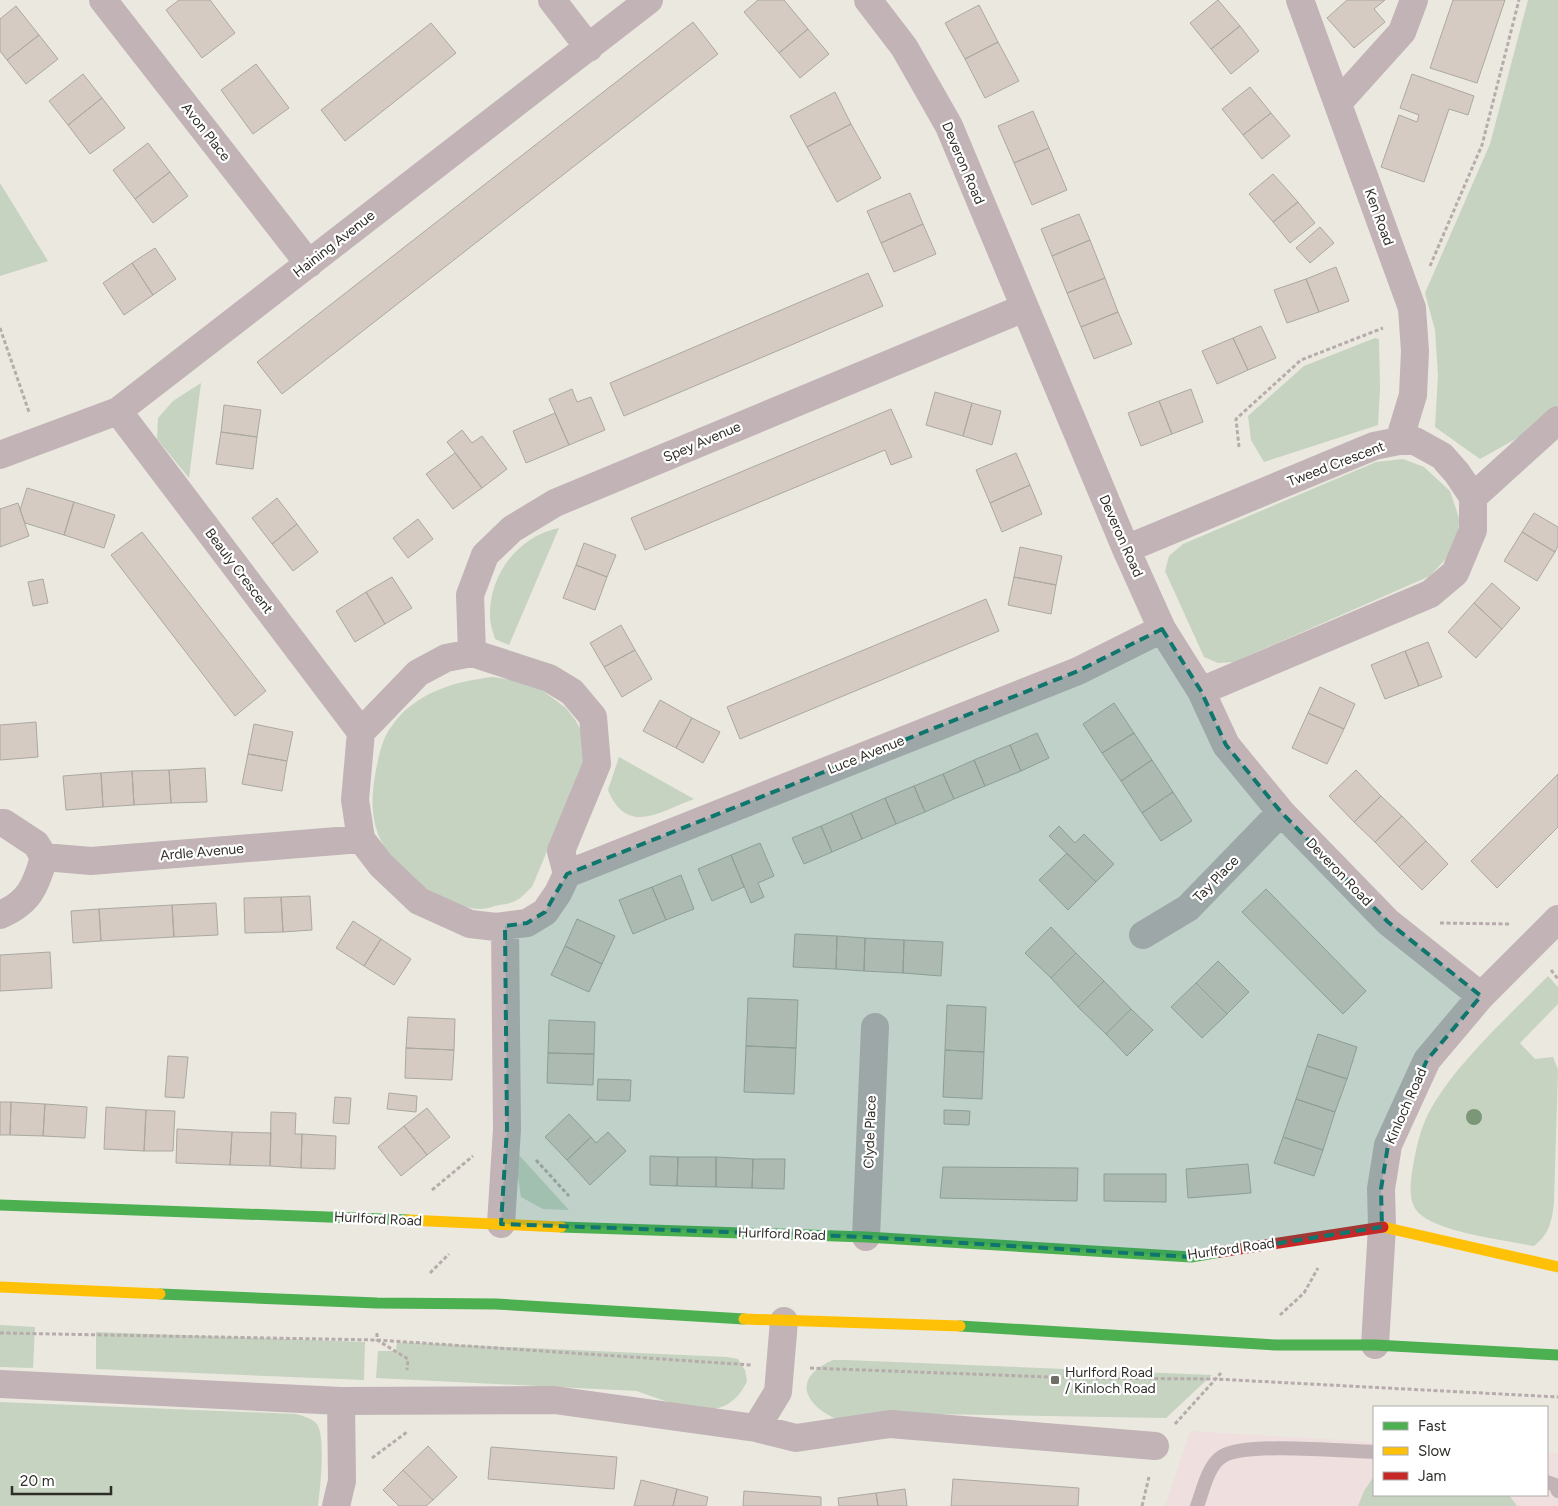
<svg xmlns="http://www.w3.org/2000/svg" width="1558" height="1506" viewBox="0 0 1558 1506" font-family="Figtree,sans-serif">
<rect width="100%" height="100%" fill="#ebe8e0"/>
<path fill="#efdfde" d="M1190,1431l184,11v53h173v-42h11v53h-393z"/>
<path fill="#c6d3c1" d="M1528,0h30v405l-21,22 -57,32 -45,-32 3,-52 -3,-45 -10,-37 65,-149z
M0,183l48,78 -48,15z
M1375,338l4,1 1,50 -2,36 -114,37 -13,-22 -3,-24 56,-50z
M201,383l-12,95 -32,-39 1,-21 15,-17z
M1403,459l21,8 26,24 10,30 -7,30 -23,25 -196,86 -16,1 -14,-6 -39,-86 4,-15 14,-12 193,-82z
M559,528l-50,117 -14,-6c-2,-7 -5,-15 -5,-23 -1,-41 28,-80 69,-88z
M493,677l27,4 19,7 27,20 10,13 6,12 2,27 -6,17 -46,110c-5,4 -9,10 -15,13 -4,3 -12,4 -18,5 -5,1 -13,4 -18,4 -41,-1 -89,-39 -103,-75 -8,-21 -6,-43 -2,-64 3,-15 6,-31 15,-43 23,-34 64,-46 102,-50z
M619,757l75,42c-35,13 -67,37 -86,-9z
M1548,976l10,11v17l-38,39 15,16 18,-2 5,13 -4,132c-2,20 -5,32 -20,44 -30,-6 -91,-13 -113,-31 -13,-10 -11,-28 -9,-43 3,-17 6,-35 13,-51 21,-49 85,-106 123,-145z
M518,1154l51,56 -26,-1 -22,-12 -4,-25z
M0,1325l35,2 -2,41 -33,-1z
M96,1332l269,10 -1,38 -268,-11z
M397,1342l330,15 11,2 7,11 2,11c-22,49 -72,23 -110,10l-261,-13 2,-27h18z
M833,1360h12l367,15 -46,43 -290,-5 -40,6c-34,-16 -43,-42 -3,-59z
M0,1402l296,12c6,2 16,4 21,10 9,14 3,65 1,82h-318z
M1374,1476v19h135l8,11h-159l6,-15z"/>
<path fill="#d5cbc2" stroke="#aba8a2" d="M179,0h31l25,33 -33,25 -36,-48z
M758,0h26l24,29 -29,24 -35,-41z
M1218,0l22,26 -29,23 -21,-26z
M1347,0h38l-11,9 11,13 -31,26 -27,-30z
M1453,0h52l-28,83 -47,-15z
M979,5l19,37 -33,17 -20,-36z
M16,6l23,29 -32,25 -7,-9v-32z
M693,22l25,32 -436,340 -25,-32z
M431,23l25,30 -111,88 -24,-31z
M1240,26l19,25 -28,23 -20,-25z
M808,29l21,25 -29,24 -21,-25z
M39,35l19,24 -32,25 -19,-24z
M998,42l21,39 -34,17 -20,-39z
M256,64l33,44 -36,26 -32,-44z
M83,74l19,24 -34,27 -19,-24z
M1412,74l62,22 -6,19 -19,-6 -25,73 -43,-15 18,-52 18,7 2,-7 -19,-7z
M1250,87l21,26 -28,22 -21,-26z
M835,92l16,32 -44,23 -17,-31z
M102,98l23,30 -35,26 -22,-29z
M1033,111l16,37 -35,15 -16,-37z
M1271,113l19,23 -28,23 -19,-24z
M851,124l30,54 -44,24 -30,-55z
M148,143l22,29 -35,27 -22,-29z
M1049,148l18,42 -35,15 -18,-42z
M170,172l18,24 -35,27 -18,-24z
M1273,174l25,28 -25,20 -24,-28z
M910,193l13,31 -42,19 -14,-32z
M1298,202l17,21 -25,20 -17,-21z
M1079,214l11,26 -38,16 -11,-27z
M923,224l13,30 -42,18 -13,-29z
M1320,227l14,16 -24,20 -14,-15z
M1090,240l15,38 -38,15 -15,-37z
M155,248l21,31 -23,16 -21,-32z
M132,263l21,32 -29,20 -21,-32z
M1336,267l13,34 -30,11 -13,-33z
M868,273l15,33 -259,110 -14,-33z
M1105,278l13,34 -37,15 -14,-34z
M1306,279l13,33 -32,11 -13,-33z
M1118,312l14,32 -38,15 -13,-32z
M1261,326l15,32 -28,12 -15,-32z
M1233,338l15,32 -31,14 -15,-33z
M572,389l5,13 14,-5 14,33 -36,15 -20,-46z
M1191,389l12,33 -31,12 -13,-33z
M935,392l37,11 -9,33 -37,-11z
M1159,401l13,33 -31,12 -13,-33z
M972,403l29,8 -9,34 -29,-9z
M224,405l37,5 -4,27 -36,-5z
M891,409l21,48 -21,8 -6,-15 -240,100 -14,-32z
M555,413l14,32 -43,18 -13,-32z
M462,430l10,13 10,-7 25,33 -25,19 -35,-46z
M221,432l36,5 -4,32 -37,-5z
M455,453l27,35 -29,21 -27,-35z
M1016,453l14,32 -40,18 -14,-33z
M1030,485l12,29 -40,18 -12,-29z
M27,488l47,14 -10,33 -39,-12 -5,-13z
M277,498l20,26 -25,20 -20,-26z
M74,502l41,13 -11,33 -40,-13z
M18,503l11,33 -29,11v-38z
M1534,513l24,14v19l-3,6 -33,-20z
M418,519l15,20 -25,19 -15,-20z
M297,524l21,28 -25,19 -21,-27z
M142,532l124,159 -31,25 -124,-161z
M1522,532l33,20 -18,29 -33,-20z
M584,543l32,12 -9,22 -31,-12z
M1020,547l42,9 -6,29 -42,-8z
M576,565l31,12 -12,33 -32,-12z
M392,577l20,31 -27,16 -19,-32z
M1014,577l42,8 -5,29 -43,-9z
M43,579l5,24 -15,3 -5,-24z
M1492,583l28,25 -18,21 -28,-26z
M366,592l19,32 -30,18 -19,-31z
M986,599l13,32 -259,108 -13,-32z
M1474,603l28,26 -26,29 -28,-26z
M621,625l14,25 -31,17 -14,-24z
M1428,642l14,35 -23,9 -14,-35z
M635,650l17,29 -30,18 -18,-30z
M1405,651l14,35 -34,13 -14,-34z
M1320,687l35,17 -11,25 -36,-16z
M660,700l32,18 -16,30 -33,-17z
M1114,703l20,30 -32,20 -19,-29z
M1308,713l36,16 -17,35 -35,-16z
M692,718l28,14 -17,31 -27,-15z
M36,722l2,35 -38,3v-35z
M254,724l39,8 -6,29 -39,-7z
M1037,733l12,25 -28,13 -11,-26z
M1134,733l18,27 -31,21 -19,-28z
M1010,745l11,26 -36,15 -11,-26z
M248,754l39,7 -5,30 -40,-7z
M974,760l11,26 -31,13 -11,-25z
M1152,760l21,32 -31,21 -21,-32z
M205,768l2,34 -36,1 -2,-33z
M169,770l2,33 -37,2 -2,-34z
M1356,770l25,26 -27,26 -25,-26z
M132,771l2,34 -31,2 -2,-34z
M101,773l2,34 -37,3 -3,-34z
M943,774l11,25 -29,13 -11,-26z
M1558,774v53l-61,61 -26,-27z
M914,786l11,26 -29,12 -11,-26z
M1173,792l19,29 -31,20 -19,-28z
M1381,796l21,20 -27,26 -21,-20z
M885,798l11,26 -34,15 -11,-26z
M851,813l11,26 -30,13 -11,-26z
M1402,816l24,25 -27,26 -24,-25z
M821,826l11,26 -28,12 -12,-26z
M1059,826l16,17 9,-9 30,30 -18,18 -47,-46z
M1426,841l22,23 -26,26 -23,-23z
M760,843l14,33 -16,7 6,14 -13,6 -20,-48z
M1067,853l29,29 -28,28 -29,-30z
M731,855l13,32 -32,14 -14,-32z
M681,875l13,34 -28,11 -14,-33z
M652,887l14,33 -33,14 -14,-34z
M1266,889l100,102 -23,23 -101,-102z
M310,896l2,34 -29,2 -2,-35z
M281,897l2,35 -38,1 -1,-35z
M216,903l2,32 -44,2 -2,-32z
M172,905l2,32 -73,4 -2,-32z
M99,909l2,32 -28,2 -2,-32z
M577,919l38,17 -13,28 -37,-18z
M353,921l28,18 -17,27 -28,-18z
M1051,927l25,26 -25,25 -26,-25z
M795,934l42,2 -1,33 -43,-2z
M837,936l28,2 -1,33 -28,-2z
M865,938l39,2 -1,33 -39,-2z
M381,939l30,20 -17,26 -30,-19z
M904,940l39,2 -2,34 -38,-3z
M565,946l37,18 -13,28 -38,-17z
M50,952l2,36 -52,3v-36z
M1076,953l28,28 -26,26 -27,-29z
M1218,961l31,31 -22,22 -31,-31z
M1104,981l27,28 -25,25 -28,-27z
M1196,983l31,31 -25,24 -31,-31z
M748,998l50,2 -2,48 -50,-2z
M947,1005l39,2 -2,45 -39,-2z
M1131,1009l22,21 -26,26 -21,-22z
M408,1017l47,2 -1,31 -48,-2z
M549,1020l46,2 -1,32 -46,-1z
M1318,1034l39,13 -10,32 -40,-13z
M746,1046l50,2 -2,46 -50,-2z
M406,1048l48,2 -2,30 -47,-2z
M945,1050l39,2 -2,47 -39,-2z
M548,1053l46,1 -1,31 -46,-2z
M168,1056l20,1 -4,41 -19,-1z
M1307,1066l40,13 -12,33 -39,-13z
M598,1079l33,1 -1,21 -33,-1z
M389,1093l28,3 -1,16 -29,-3z
M335,1097l16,1 -2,26 -16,-1z
M1296,1099l39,13 -12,38 -40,-13z
M0,1102h11l-1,33h-10z
M11,1102l34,2 -2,32 -33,-1z
M45,1104l42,3 -2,31 -42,-2z
M106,1107l40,3 -2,41 -40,-2z
M427,1108l23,29 -23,18 -23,-29z
M146,1110l29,1 -2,40h-29z
M944,1110l26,1 -1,14 -25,-1z
M271,1112l25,1 -1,21h7l-1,34 -31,-2z
M569,1114l22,23 -24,23 -22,-23z
M404,1126l23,29 -26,21 -23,-29z
M177,1129l55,3 -2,33 -54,-2z
M232,1132l39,1 -1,33 -40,-1z
M608,1132l18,19 -36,34 -23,-25 24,-23 5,6z
M302,1134l34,2 -1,33 -34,-1z
M1283,1137l40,13 -9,26 -40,-13z
M650,1156l28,1 -1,29 -27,-1z
M678,1157h38v30l-39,-1z
M716,1157l37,2 -1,29 -36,-1z
M753,1159h32l-1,30 -32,-1z
M1248,1164l3,29 -63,5 -2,-29z
M943,1167l135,1 -1,33 -137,-3z
M1104,1174h62v28l-62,-1z
M428,1446l29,31 -24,23 -30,-30z
M491,1447l126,10 -3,32 -126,-10z
M403,1470l30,30 -7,6h-27l-16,-16z
M953,1479l126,9 -1,18h-127z
M641,1480l36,9 -4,17h-39z
M677,1489l31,8 -2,9h-33z
M905,1489l2,17h-29l-2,-13z
M744,1491l77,6v9h-78z
M876,1493l2,13h-39l-1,-8z"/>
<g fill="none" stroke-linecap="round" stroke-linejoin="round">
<path stroke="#b6acac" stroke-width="3" stroke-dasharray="4 2.5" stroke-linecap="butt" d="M1430,266l52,-121 37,-145
M0,328l29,84
M1239,447l-3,-28 65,-59 82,-32
M1440,923l69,1
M1551,970l7,9
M536,1160l33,36
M432,1190l41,-34
M430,1273l19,-19
M1280,1315l24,-22 14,-25
M0,1333l377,7 374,25
M377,1333v7l31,19 -1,11
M810,1368l266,10 139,1 343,18
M1175,1424l46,-51
M372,1458l35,-26
M1142,1506l7,-29"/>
<path stroke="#c1b3b6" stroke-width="14" d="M1547,1482l8,3 3,6
M1197,1506c6,-15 11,-42 26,-50 23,-14 120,-5 151,-4"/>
<path stroke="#c1b3b6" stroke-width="28" d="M103,0l206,264
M552,0l37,48
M868,0l36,47 45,79 177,423 36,80 39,62 25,54 55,67 107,110 93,74
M1300,0l112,308 3,43 -2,44 -14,46
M1338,103l64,-71 12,-32
M118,411l243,321
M0,455l118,-44 531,-411
M1473,497l85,-77
M1126,549l248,-103 25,-5h16l27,15 15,17 16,24v33l-18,43 -25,21 -229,97
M472,653l77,25 23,14 21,25 4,47 -36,87 6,23 -9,19 -13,19 -18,11 -31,4 -26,-3 -51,-23 -38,-36 -20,-26 -6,-39 6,-68 57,-59 28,-15z
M472,653l-2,-58 15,-40 27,-26 43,-26 469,-195
M0,823h4l32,21 8,13 47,4 270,-22
M567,874l511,-203 84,-42
M0,915c29,-12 36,-29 44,-58
M1143,935l45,-27 93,-96
M501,1224l6,-95 -2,-203
M866,1237l9,-210
M1375,1345l7,-118 -1,-38 7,-44 39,-85 54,-64 77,-77
M0,1384l341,17 213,-1 202,28 22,-36 6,-71
M756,1428l40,10 94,-14 265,22
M336,1506l6,-25 -1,-80"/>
<path stroke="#4caf50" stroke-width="11" d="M0,1205l408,15
M561,1227l305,10 325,20 29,-5
M160,1294l217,9 119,1 248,15
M960,1326l316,19h99l183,10"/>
<path stroke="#ffc107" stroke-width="11" d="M408,1220l153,7
M1383,1227l175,40
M0,1287l160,7
M744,1319l216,7"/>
<path stroke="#c62828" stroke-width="11" d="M1220,1252l163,-25"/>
</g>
<circle fill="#7b9778" cx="1474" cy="1117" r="8"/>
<path fill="#0f766e" fill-opacity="0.2" stroke="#0f766e" stroke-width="4" stroke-dasharray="10 6" stroke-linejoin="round" d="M1162,629l39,62 25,54 55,67 107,110 93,74 -54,64 -39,85 -7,44 1,38 -191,30 -325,-20 -365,-13 6,-95 -2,-203 22,-3 18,-11 22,-38 511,-203z"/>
<rect fill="#716e68" stroke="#fff" stroke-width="2" x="1050" y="1375" width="10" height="10" rx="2.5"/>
<g text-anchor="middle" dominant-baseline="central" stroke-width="4.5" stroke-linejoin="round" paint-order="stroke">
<g font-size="14" fill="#2f2d27" stroke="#fff">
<text transform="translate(206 132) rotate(52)">Avon Place</text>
<text transform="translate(963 163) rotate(67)">Deveron Road</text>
<text transform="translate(1379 217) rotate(70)">Ken Road</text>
<text transform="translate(334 244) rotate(-38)">Haining Avenue</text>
<text transform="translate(702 442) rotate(-23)">Spey Avenue</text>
<text transform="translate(1336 464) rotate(-21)">Tweed Crescent</text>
<text transform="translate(1121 536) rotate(66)">Deveron Road</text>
<text transform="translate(239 571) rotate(53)">Beauly Crescent</text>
<text transform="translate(866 755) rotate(-22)">Luce Avenue</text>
<text transform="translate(202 852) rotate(-5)">Ardle Avenue</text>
<text transform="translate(1339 872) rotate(46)">Deveron Road</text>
<text transform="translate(1216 879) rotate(-46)">Tay Place</text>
<text transform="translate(1406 1106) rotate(-66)">Kinloch Road</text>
<text transform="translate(870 1132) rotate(-88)">Clyde Place</text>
<text transform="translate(378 1219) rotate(3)">Hurlford Road</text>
<text transform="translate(782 1234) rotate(2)">Hurlford Road</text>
<text transform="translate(1231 1249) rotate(-8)">Hurlford Road</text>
</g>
<g font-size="14" fill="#2f2d27" stroke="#fff" text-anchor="start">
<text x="1065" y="1372">Hurlford Road<tspan x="1065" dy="16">/ Kinloch Road</tspan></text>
</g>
</g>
<rect x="1373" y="1406" width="175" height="90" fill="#ffffff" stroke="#acaba9"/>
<rect x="1383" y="1422" width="25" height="8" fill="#4caf50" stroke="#acaba9"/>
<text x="1418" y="1431" font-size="15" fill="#2f2d27">Fast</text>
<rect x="1383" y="1447" width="25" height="8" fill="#ffc107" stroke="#acaba9"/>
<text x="1418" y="1456" font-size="15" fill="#2f2d27">Slow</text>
<rect x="1383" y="1472" width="25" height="8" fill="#c62828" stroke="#acaba9"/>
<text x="1418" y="1481" font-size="15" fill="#2f2d27">Jam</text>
<path d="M12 1486v8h99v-8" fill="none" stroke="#2f2d27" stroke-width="2.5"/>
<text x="20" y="1486" font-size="15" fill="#2f2d27" stroke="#ffffff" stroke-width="4" paint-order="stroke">20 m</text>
</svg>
